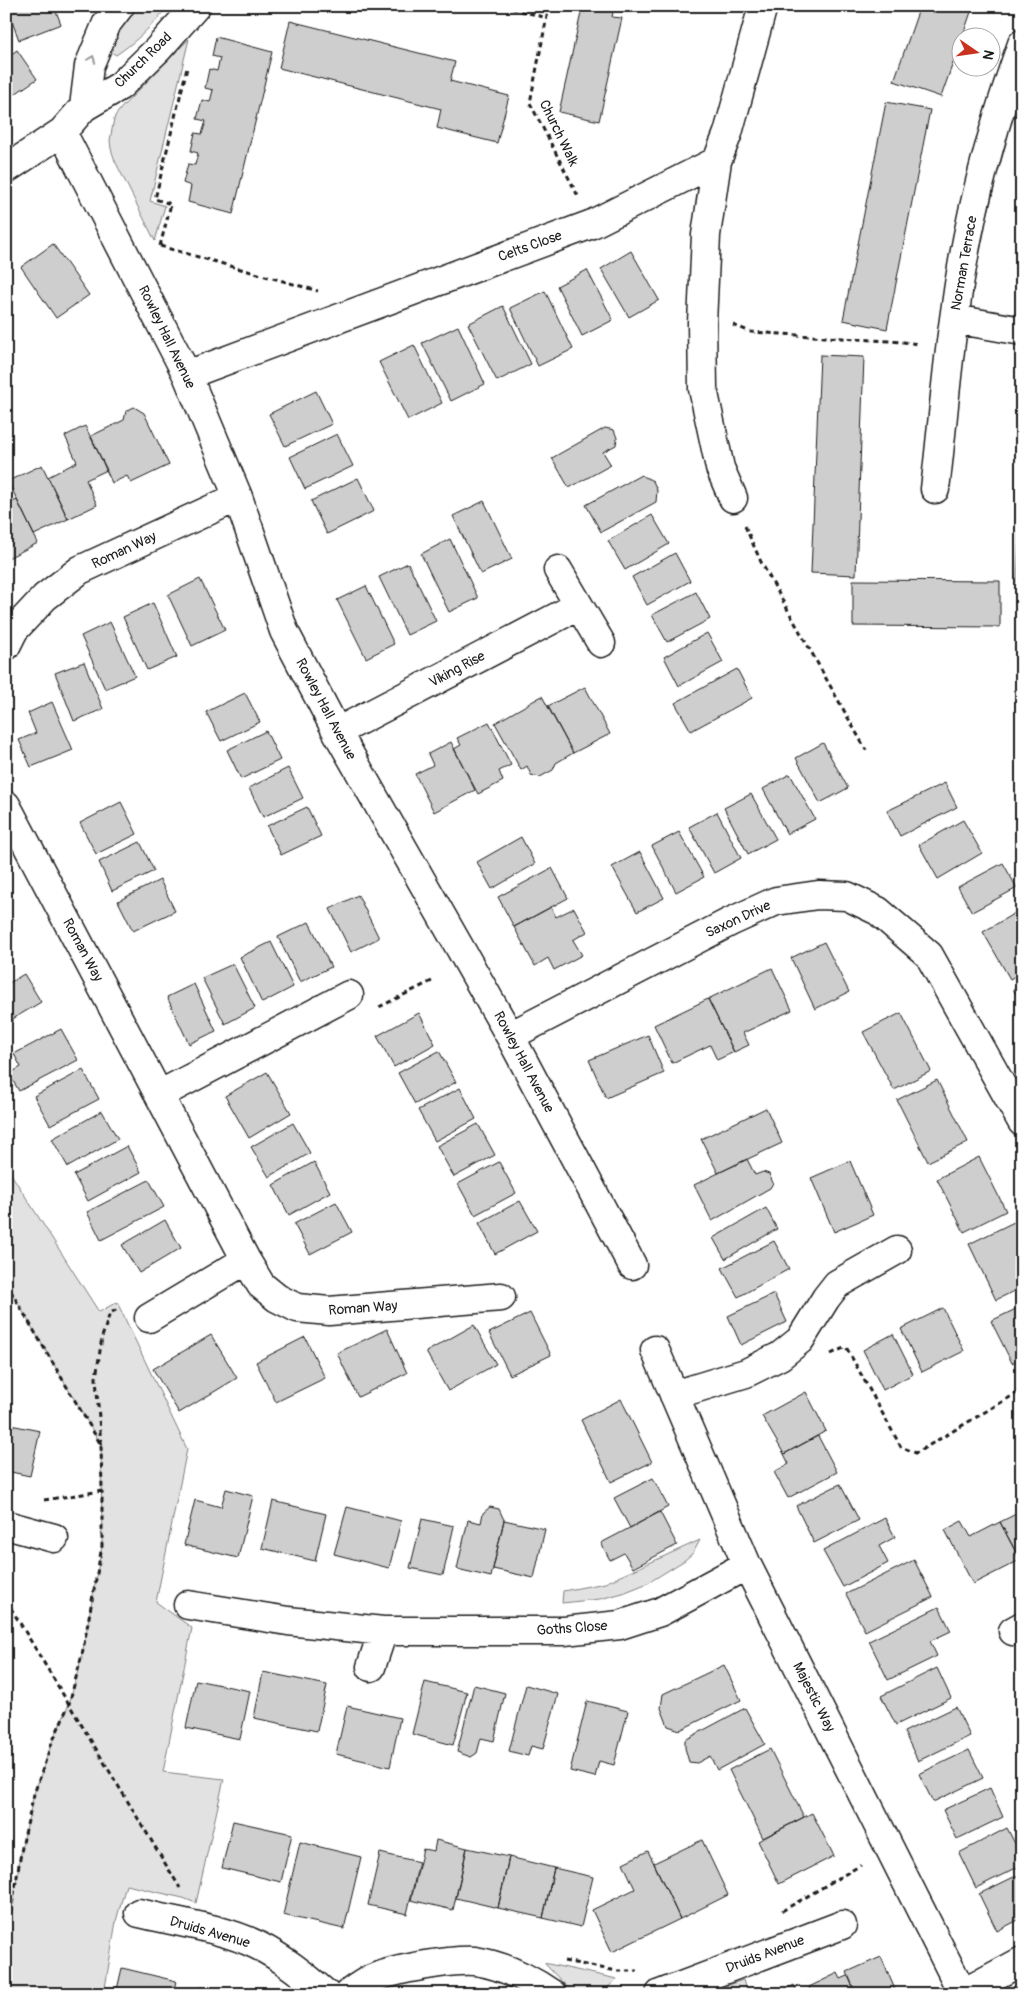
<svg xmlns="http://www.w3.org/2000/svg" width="1028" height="2000" viewBox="0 0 1028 2000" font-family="Pangolin,sans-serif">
<rect width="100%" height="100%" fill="#fff"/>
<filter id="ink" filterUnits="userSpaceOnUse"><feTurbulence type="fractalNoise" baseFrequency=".02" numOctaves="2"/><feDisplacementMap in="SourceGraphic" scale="10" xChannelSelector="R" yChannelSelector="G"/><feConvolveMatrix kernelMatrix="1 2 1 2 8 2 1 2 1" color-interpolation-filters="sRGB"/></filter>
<g filter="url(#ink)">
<path fill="#e2e2e2" stroke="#7f7f7f" d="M133,6h35c-16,20 -31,35 -52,49l-8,-5 6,-22z
M189,39l-39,162 15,5 -10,35 -40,-80 -4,-12 -1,-9 3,-16 2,-8 7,-9z
M6,1166l93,146 18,-10 70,147 -31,153 36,26 -29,144 61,7 -28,124 -13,-5 -57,-13 -10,36 -12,73h-98v-54l16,-93 12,-53 17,-49 18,-41 13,-49 20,-109 -1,-101 -95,-162z
M700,1540l-7,13 -8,7 -37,23 -25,10 -23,6 -38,4 1,-12 42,-8z
M544,1963l73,16c-15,15 -24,17 -45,13z
M743,1980l4,13 -2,1h-45z"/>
<path fill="#cecece" stroke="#1c1c1c" d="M6,6h48l7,18 -42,16z
M572,6h42l-2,11 10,1 -23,103 -40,-9 22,-99 -10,-2z
M920,6h53l-11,32h-2v5l-19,54 -47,-16z
M290,21l165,41 -5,19 59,15 -12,47 -60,-15 4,-19 -162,-41z
M216,37l56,15 -39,162 -45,-12 3,-16 -8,-3 5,-19 7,1 3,-12 -7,-2 4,-18 7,1 4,-13 -9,-2 5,-19 8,2 3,-12 -8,-2 4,-19 8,2 3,-13 -8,-2z
M17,50l20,29 -31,21v-42z
M886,102l44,8 -43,219 -44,-9z
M53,244l36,51 -33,23 -35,-51z
M631,251l28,49 -30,17 -28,-48z
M587,270l26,50 -31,16 -25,-50z
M545,291l28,58 -35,17 -28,-58z
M503,306l28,58 -34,17 -29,-57z
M458,326l27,58 -34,17 -29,-58z
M414,345l28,58 -34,17 -29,-58z
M820,355l44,2 -8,218 -45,-2z
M316,391l16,33 -47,22 -16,-32z
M134,407l10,6 25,52 -38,18 -4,-7 -15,7 -21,-47 33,-16 2,-9z
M85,426l22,44 -21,10 11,25 -29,14 -20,-42 29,-15 -12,-26z
M605,428l9,2 3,8 -1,7 -13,7 8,13 -42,23 -17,-30z
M337,434l16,32 -48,23 -15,-32z
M1022,457v126h-5z
M42,465l26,54 -34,16 -26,-54z
M641,475l12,6 4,9 -1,12 -55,30 -15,-27z
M358,478l16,33 -47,23 -16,-33z
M17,500l21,43 -32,16v-54z
M484,501l28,58 -31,15 -28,-58z
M652,515l17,29 -44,26 -17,-29z
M450,539l28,59 -29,14 -28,-58z
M675,553l15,28 -43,24 -15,-28z
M408,563l28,58 -29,14 -28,-58z
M200,579l25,51 -33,16 -24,-51z
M853,580l147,1v46l-147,-1z
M366,586l28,58 -28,14 -29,-58z
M696,592l14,27 -43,23 -15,-27z
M153,603l24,54 -30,13 -24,-53z
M110,622l25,54 -30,13 -24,-53z
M707,633l16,29 -44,24 -15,-29z
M84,662l19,47 -29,12 -19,-48z
M737,669l15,29 -61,33 -16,-28z
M585,687l25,47 -37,19 -25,-47z
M245,693l15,29 -39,19 -15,-29z
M542,696l31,57 -17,10 -3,7 -13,7 -9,-2 -4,-9 -6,4 -26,-47z
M52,702l21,48 -42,17 -12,-27 17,-7 -8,-20z
M489,722l22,43 -12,6 4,10 -25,13 -24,-45 7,-4 -4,-7z
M266,731l14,29 -39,19 -14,-29z
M451,742l24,48 -41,22 -19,-38 18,-9 -5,-11z
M823,743l25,45 -28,15 -24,-45z
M288,768l15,30 -40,19 -14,-29z
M790,774l25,45 -28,15 -24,-45z
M945,783l12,24 -57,29 -13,-25z
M751,794l25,45 -28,15 -24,-46z
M121,802l16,32 -41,20 -16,-31z
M307,807l14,29 -40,19 -14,-29z
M717,812l24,46 -27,15 -25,-46z
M963,820l19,33 -44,26 -19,-34z
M679,832l25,45 -28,15 -24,-46z
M521,837l14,27 -43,25 -15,-27z
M140,842l14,29 -42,20 -13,-29z
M640,852l24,46 -27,14 -25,-45z
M1003,863l14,25 -45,24 -14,-25z
M552,868l16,30 -54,29 -16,-30z
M160,880l15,31 -42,20 -15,-30z
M358,895l21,43 -28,14 -21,-43z
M551,907l5,10 18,-9 13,24 -14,8 9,15 -28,15 -6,-12 -13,8 -21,-39z
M1018,911l4,6v55l-12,7 -27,-47z
M309,922l22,45 -31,15 -22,-45z
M271,942l22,45 -31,16 -22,-46z
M824,942l25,50 -34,17 -24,-51z
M233,964l22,44 -30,16 -23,-46z
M772,968l20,42 -49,23 6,12 -15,7 -26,-53z
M24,974l17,28 -35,21v-38z
M194,984l22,47 -27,13 -22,-47z
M1022,984v20l-9,-15z
M708,999l26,53 -17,8 -7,-15 -38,18 -18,-38z
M419,1013l16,31 -41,23 -17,-31z
M901,1013l30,58 -37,19 -31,-58z
M61,1029l17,31 -59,31 -10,-17 12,-7 -7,-13z
M648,1035l16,38 -58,25 -17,-38z
M439,1051l17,31 -41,22 -17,-31z
M83,1070l16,29 -49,26 -16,-29z
M267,1072l24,41 -42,25 -24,-42z
M937,1080l31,62 -40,20 -31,-62z
M460,1088l16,31 -41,22 -17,-31z
M766,1108l16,35 -64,30 -17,-34z
M102,1111l16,28 -50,28 -16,-28z
M293,1123l17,30 -41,24 -18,-30z
M478,1124l17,31 -41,22 -17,-31z
M127,1146l14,26 -53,29 -14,-26z
M979,1157l27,54 -42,21 -27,-53z
M747,1159l8,16 8,-3 6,2 4,9 -3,5 -58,33 -18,-36z
M850,1161l23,54 -39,17 -23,-54z
M314,1162l16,30 -41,23 -16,-30z
M499,1162l17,31 -41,22 -17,-31z
M149,1180l15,27 -63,33 -14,-28z
M520,1201l17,30 -42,23 -16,-31z
M336,1202l16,30 -42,22 -16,-30z
M766,1208l11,21 -52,30 -12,-21z
M165,1220l16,28 -42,25 -17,-28z
M1014,1222l8,16v49l-26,13 -27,-56z
M774,1241l15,28 -51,28 -16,-29z
M774,1294l13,28 -46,23 -13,-29z
M1022,1306v52l-10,5 -21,-42z
M943,1308l21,43 -42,21 -21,-43z
M530,1313l21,42 -41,20 -21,-42z
M474,1325l22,39 -48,27 -22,-39z
M387,1329l20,44 -49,24 -21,-44z
M893,1334l20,40 -30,16 -20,-40z
M211,1335l26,43 -58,35 -26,-44z
M305,1337l20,41 -49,24 -20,-40z
M806,1392l20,39 -42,23 -22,-38z
M621,1399l31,63 -41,20 -30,-62z
M6,1424l34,7 -10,45 -24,-5z
M818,1436l19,36 -49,26 -14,-26 15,-8 -5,-10z
M653,1478l15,29 -38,21 -16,-30z
M840,1484l19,36 -45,23 -18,-37z
M226,1489l27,7 -15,62 -54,-13 11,-45 26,7z
M273,1501l53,13 -11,47 -53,-13z
M347,1507l54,14 -12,47 -55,-14z
M490,1507l9,2 5,11 -13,57 -34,-8 11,-49 13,3 2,-10z
M1022,1511v48l-2,1 -20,-38z
M660,1512l17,33 -44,23 -9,-15 -14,7 -9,-17z
M885,1518l10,19 -16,9 9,17 -45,24 -20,-36z
M422,1519l32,7 -11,49 -33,-7z
M504,1520l41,9 -11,49 -41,-9z
M962,1521l9,16 29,-15 20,38 -47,24 -28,-54z
M914,1560l19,37 -68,34 -19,-37z
M939,1607l12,24 -21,10 7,15 -49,24 -19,-39z
M724,1665l17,35 -61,30 -12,-4 -7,-18 2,-14z
M937,1668l14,30 -55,27 -15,-29z
M263,1672l64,13 -10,46 -63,-13z
M196,1680l54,11 -10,48 -54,-11z
M425,1682l42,10 -14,53 -41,-11z
M474,1685l31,8 -11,48 -13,-3 -4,15 -6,4 -14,-5z
M526,1685l32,9 -15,55 -12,-3 -3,10 -19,-5z
M587,1701l41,10 -14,54 -15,-4 -4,16 -25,-6z
M347,1706l53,12 -10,49 -54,-13z
M956,1707l14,29 -52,25 -14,-29z
M745,1708l20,36 -48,26 -7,-14 -13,7 -8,-1 -4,-14v-8z
M770,1749l34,68 -41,21 -34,-68z
M969,1750l14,28 -50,24 -14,-28z
M990,1788l13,29 -46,22 -14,-29z
M812,1813l22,43 -55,28 -21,-43z
M233,1821l59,13 -11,48 -59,-14z
M1007,1828l15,29v8l-46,23 -17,-35z
M436,1840l31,8 -14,62 -42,-10 12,-51 11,2z
M702,1840l26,55 -48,24 -26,-56z
M300,1842l61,15 -17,72 -61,-14z
M467,1848l42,9 -11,51 -42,-10z
M648,1851l32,68 -68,33 -20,-42 43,-21 -12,-26z
M380,1853l39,9 -12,52 -39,-9z
M509,1857l45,11 -11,50 -45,-10z
M554,1868l39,9 -12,50 -38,-9z
M1022,1873v45l-25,13 -18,-37z
M881,1957l16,37h-41l-9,-22z
M122,1968l54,13 -3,13h-57z
M838,1973l3,6 7,-3 8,18h-45l-2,-7z
M794,1985l4,9h-21z
M200,1987l28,7h-29z"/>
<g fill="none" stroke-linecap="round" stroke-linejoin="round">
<g stroke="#1c1c1c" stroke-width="31">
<path id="minor" d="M84,107l5,-41 18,-43 13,-17
M62,132l125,243 51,122 46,134 53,101 173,304 122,229
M6,169l56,-37 22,-25 36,-21 38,-37 38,-43
M954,319l68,12
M187,375l405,-151 125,-63
M935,489c7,-57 11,-114 19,-170 12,-93 36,-186 68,-275
M733,498l-13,-30 -17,-79 -1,-66 4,-88 11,-74 11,-28 35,-127
M558,570l43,73
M6,646l8,-16 31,-33 35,-27 158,-73
M337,732l241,-126
M6,805l240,455 15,25 16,13 20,10 32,3 172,-14
M510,1036l220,-114 46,-21 42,-6 29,1 31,15 51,44 93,167
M159,1095l190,-100
M149,1318l97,-58
M655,1350l92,215 216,429
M674,1395l72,-22 34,-17 20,-16 26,-42 11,-14 60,-34
M6,1525l48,13
M188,1605l100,16 95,10h181l56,-6 40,-13 87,-47
M1013,1631l9,-5
M371,1667l12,-36
M139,1913c37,9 83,15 118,32 26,13 47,30 69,49
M963,1993l59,-32
M348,1994c8,-6 17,-13 26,-16 21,-9 79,-19 101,-17 27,4 55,18 77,33
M660,1994l182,-69"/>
</g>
<path stroke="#1c1c1c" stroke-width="3" stroke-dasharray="5 4" stroke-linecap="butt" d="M503,6l44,12
M549,6l-19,97 48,93
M160,246l11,-42 -16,-5 32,-131
M160,246l158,45
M733,325l18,7 152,10 15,2
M745,526l16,36 105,188
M379,1007l55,-27
M6,1283l95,162 -5,-67 6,-41 8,-24 8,-4
M831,1354l15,-7 55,100 15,6 106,-63
M44,1500l58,-9 -1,-46
M6,1600l174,288
M782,1911l79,-46
M6,1940l16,-93 12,-53 17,-49 18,-41 13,-49 20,-109v-55
M564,1961l53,10h20"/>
<use href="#minor" stroke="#fff" stroke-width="28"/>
</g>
<defs><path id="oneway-chevron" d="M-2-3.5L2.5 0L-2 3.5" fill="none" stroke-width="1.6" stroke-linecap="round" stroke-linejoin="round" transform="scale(1.25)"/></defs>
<use stroke="#999" href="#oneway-chevron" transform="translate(92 59) rotate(-69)"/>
</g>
<g text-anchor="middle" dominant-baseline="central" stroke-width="5" stroke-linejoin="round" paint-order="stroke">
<g font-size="14" fill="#1c1c1c" stroke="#fff">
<text transform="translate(143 60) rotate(-44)">Church Road</text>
<text transform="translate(559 133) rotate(64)">Church Walk</text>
<text transform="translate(530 246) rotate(-20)">Celts Close</text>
<text transform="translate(964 263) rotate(-80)">Norman Terrace</text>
<text transform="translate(167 337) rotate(64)">Rowley Hall Avenue</text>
<text transform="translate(124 550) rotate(-25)">Roman Way</text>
<text transform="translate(457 669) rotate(-28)">Viking Rise</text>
<text transform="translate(326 709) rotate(62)">Rowley Hall Avenue</text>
<text transform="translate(738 919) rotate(-25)">Saxon Drive</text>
<text transform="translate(83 950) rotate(62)">Roman Way</text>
<text transform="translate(524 1062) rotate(62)">Rowley Hall Avenue</text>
<text transform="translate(363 1308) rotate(-4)">Roman Way</text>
<text transform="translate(572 1628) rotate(-4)">Goths Close</text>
<text transform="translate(814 1697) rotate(63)">Majestic Way</text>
<text transform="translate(210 1932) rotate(16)">Druids Avenue</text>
<text transform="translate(765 1954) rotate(-21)">Druids Avenue</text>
</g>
</g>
<rect width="1028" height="2000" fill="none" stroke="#fff" stroke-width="25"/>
<rect x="12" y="12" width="1003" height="1975" fill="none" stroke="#1c1c1c" stroke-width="2" filter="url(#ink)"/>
<g transform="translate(976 52) rotate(103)"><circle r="24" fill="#ffffff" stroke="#a4a4a4"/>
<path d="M0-4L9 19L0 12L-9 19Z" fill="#c8321e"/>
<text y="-8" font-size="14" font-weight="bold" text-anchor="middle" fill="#1c1c1c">N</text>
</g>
</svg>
